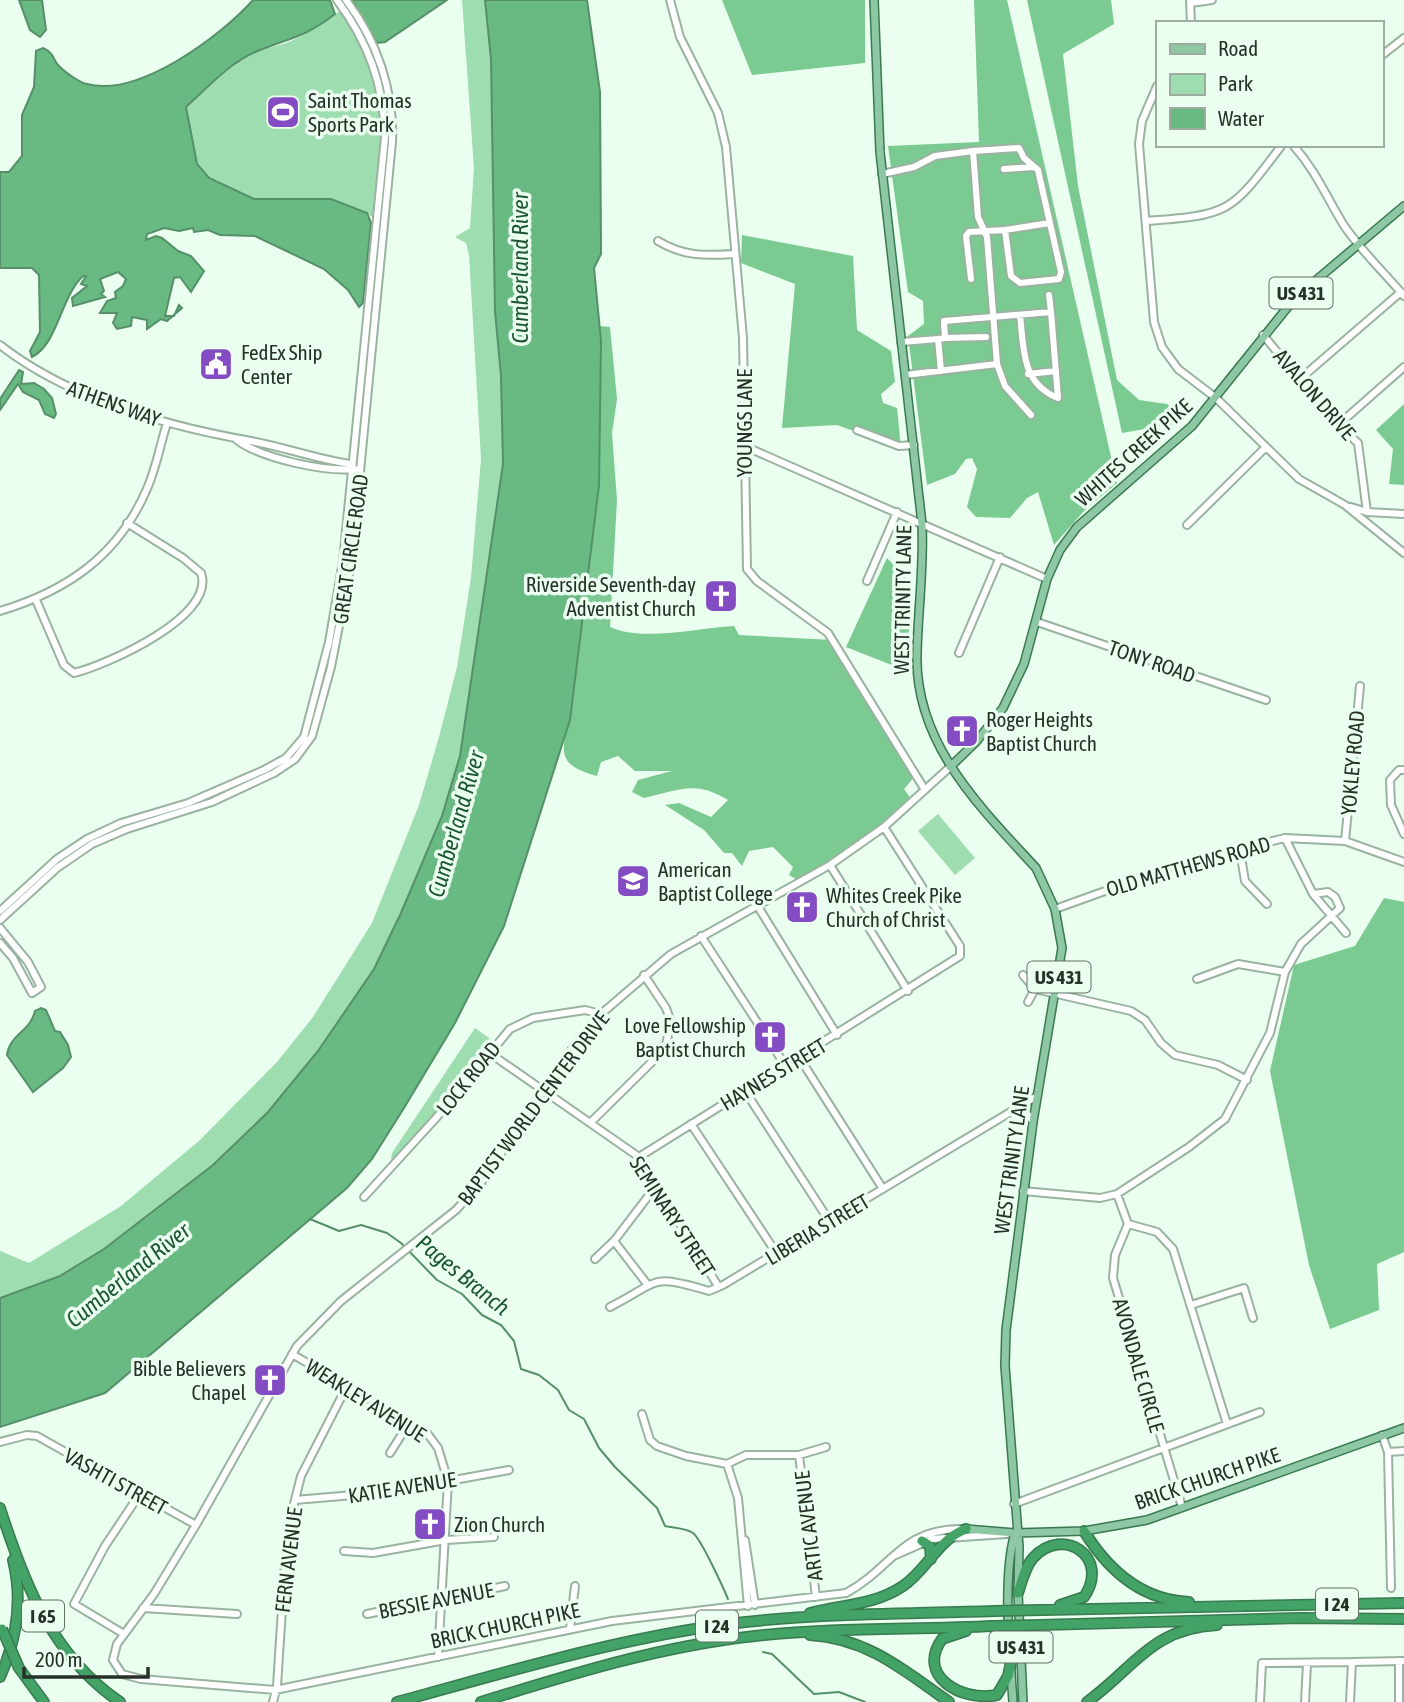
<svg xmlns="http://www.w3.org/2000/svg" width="1404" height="1702" viewBox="0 0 1404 1702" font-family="'Asap Condensed',sans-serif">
<rect width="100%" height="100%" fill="#eaffef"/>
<path fill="#9eddaf" d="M462,0h23l6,59 4,251 6,66 2,88 -43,292 -18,60 -41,97 -27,56 -56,82 -50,61 -55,53 -109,84 -44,27 -60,22v-47l29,12 92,-57 79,-66 77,-78 36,-45 59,-94 47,-118 20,-68 18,-70 14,-89 10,-119 -12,-204 -3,-12 -11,-6 15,-9 4,-60z
M340,11c9,15 20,30 28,46 23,49 11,110 7,161l-39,-18 -82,-1 -45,-21 -12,-13 -11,-58c22,-20 44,-42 72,-56 9,-4 21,-5 31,-9 19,-8 34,-19 51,-31z
M938,814l37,44 -20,17 -37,-44z
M475,1028l21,15 -60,75 -51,54 -2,-2 8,-9 1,-8z"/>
<path fill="#7aca92" d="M722,0h143v63l-113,12z
M974,0h33l110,483 -33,28 -30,34 -16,-53 -11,6 -17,20 -34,-1 -9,-10 10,-38 -5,-11 -6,1 -11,15 -28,11 -19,-149 16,-12 -1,-23 -15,-9 -20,-146 91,-4z
M1027,0h84l3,24 -51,30 15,132 39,194 22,20 28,4 16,12 -9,8 -52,9z
M742,235l111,21 4,74 34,21 4,31 -14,12 2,9 14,5 4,40 -64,-23 -55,3 13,-144 -54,-21z
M599,326l11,1 7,72 -5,34 5,67 -7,127c33,15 87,1 124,-1l5,9 93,5 84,135 -12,14 7,10 -25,21 -2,7 -83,55 -12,-7 4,-8 -20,-20 -24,4 -7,15 -10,-13h-8l-20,-23 -39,-25 14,-2 32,14 17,-17c-33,-20 -49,-10 -84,-2l-12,-6 6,-12 34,-9h-37l-17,-15 -17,6 -4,14c-37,-10 -38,-22 -27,-56l29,-235z
M1404,404v81l-15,-1 4,-35 -17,-19z
M887,558l24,25 -4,88 -61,-24z
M1384,898l20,4v350l-27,12 2,46 -49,19 -21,-64 -39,-194 24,-106 61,-19z"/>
<path fill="#69b982" stroke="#559068" stroke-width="2" d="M19,0h23l4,30 -6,7 -10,-7z
M253,0h77l5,14c-30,23 -42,23 -75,36 -29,11 -52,37 -74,57l11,57 12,14 45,21h77l36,14 4,10 -8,80 -4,4 -11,-17 -24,-21 -69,-33 -35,-1 -12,-5 -14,2 -1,-4 -14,3 -15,-3 -17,6 -1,6 10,-4 6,2 16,13 13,5 13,15 -13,21 -11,-15 -6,1 -9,38h9l5,-11 3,3 -15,13 -6,-2 -14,10v-9l-15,-3 -1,9 -14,3 -4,-6 4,-10h-17l7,-12 9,-3 -1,-6 8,-6 3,-7 -8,-7 -18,7 4,12 -3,3 4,3 -32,9 -1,-8 15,-12 -6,-2 5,-8h-3c-22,20 -25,68 -51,81l-2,-6 10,-19 -1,-57 -7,-7h-32v-96h9l13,-16v-41l12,-28 2,-36 7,-3c14,7 8,11 17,19 5,5 20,16 27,17 51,14 134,-48 166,-84z
M352,0h95l-62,42 -8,1z
M485,0h102l13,92 1,162 -7,14 7,73 -2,144 -29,235 -66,206 -49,97 -51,85 -32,51 -25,29 -242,205 -105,34v-129l60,-22 44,-27 109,-84 55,-53 50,-61 56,-82 27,-56 41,-97 18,-60 43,-292 -2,-88 -6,-65 -4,-252z
M19,370l4,2 -2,12 13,-1 10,6 8,9 4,16 -2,4 -9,-4 -6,-14 -16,-8 -5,-8 -18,26v-11z
M41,1008l5,2 9,21 5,1 8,13 3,12 -8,11 -30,24 -26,-37c3,-21 23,-23 28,-44z"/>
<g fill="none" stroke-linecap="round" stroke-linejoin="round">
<path stroke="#559068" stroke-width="2" d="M310,1219l29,12 22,-6 26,8 14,10 36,37 25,14 20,21 19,10 13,16 7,28 18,6 19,15 11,20 15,9 15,29 16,19 42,41 8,18c8,2 21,2 28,7 8,6 30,54 35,66
M763,1652l9,2 42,40 25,-2 26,10"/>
<g stroke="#9ab3a0" stroke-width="10">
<path id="minor" d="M670,0l10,37 38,76 8,34 17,191 4,231 10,12 71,52 97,157
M1190,0l1,23
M1191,3l21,-3
M1381,56l23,-18
M1157,86l-15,35 -3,23 15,178 8,25 16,22 38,29 83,81 46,26 59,48
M1293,145c23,26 33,51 50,79 17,26 41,48 61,72
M1004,169l30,-2
M882,174l32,-7 21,-11 38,-5 5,66 9,20 10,127 -92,11
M1146,221c86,-6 85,-9 136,-76
M1005,230l45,-7
M658,241c25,15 46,15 75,13
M971,279l-5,-43 3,-4 36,-2 6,46 9,7 39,-4 2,-7 -23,-102 -14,-12 -5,-10 -46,3
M1020,315c4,34 1,68 38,83l-7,-86
M1263,335l75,90 20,18 9,69
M986,337l-41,1 -1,-17 107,-9 -2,-17
M901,342l37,-3
M0,345c69,54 166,81 251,96 33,6 65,18 99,23l2,4
M997,364l8,22 26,29
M941,371l-3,-32 7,-1
M1028,374l28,-3
M1300,379l101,-87
M1338,425l66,-58
M857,430l42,16 15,-1
M237,440c25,19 89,32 118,29
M744,446l303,133
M1351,507l16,5 37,2
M1187,525l79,-78
M867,581l30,-69
M36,600l28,65 10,8c32,-8 142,-56 127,-100l-18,-15 -56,-35
M0,611c66,-20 117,-54 146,-120 10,-21 14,-46 21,-68
M1037,622l229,78
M959,653l41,-96
M950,767l-66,60 -54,38 -159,89 -70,60 -27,32 -94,138 -24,26 -115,91 -44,45 -101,179 -42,69 -37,50 -4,16 9,14 19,5 134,11 337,-69 234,-28c48,-26 53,-63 114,-64
M1404,770h-5l-9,10 1,25 13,29
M1285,838l28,56 33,39
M1345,841l15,-155
M1240,851l5,30 22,23
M830,865l78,126
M757,905l80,130
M1055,909l128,-46 102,-25 60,3 59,21
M0,911l57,-52 30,-20 34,-16 67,-20 76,-33 22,-12 18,-21 25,-95 14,-81 42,-424c-1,-53 -17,-95 -48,-137
M0,920l57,-52 35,-24 35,-15 85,-27 62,-29 21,-14 17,-23 19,-69 20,-103 41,-422c2,-52 -15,-101 -46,-142
M0,928l28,34 13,25 -9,6 -19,-35 -13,-15
M701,936l84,129
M1023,975l12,14 -7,13
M1036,975l-1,14 96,22 14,9 16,23 14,12 43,10 29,15
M1197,979l41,-15 47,8
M488,1052l151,105 79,129
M799,1057l84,132
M745,1091l85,131
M1016,1108l10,4 7,10
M590,1123l75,-74 6,-27 -5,-14 -22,-33
M691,1124l86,130
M639,1157l321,-201v-10l-76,-119
M1023,1191l77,7 17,-4 72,-47 36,-28 45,-86 15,-61 16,-28 39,-36 -5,-11 -7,-5 -15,2
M1117,1194l11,30
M364,1197l72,-79 74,-89 23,-11 52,-8 16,4
M1128,1224l-13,31 -2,23 69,229
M1128,1224l29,8 16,17 54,175
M614,1241l33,43
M595,1259l19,-18 42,-55
M1191,1305l53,-17 9,30
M610,1307c51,-26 39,-34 99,-16l14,-6 314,-189
M292,1354l135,79 11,15 10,33 -10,176
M642,1414l8,26 7,6 29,10 41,8 19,-9h53l27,-8
M1382,1435l6,17 3,136
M0,1442l27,-7 10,1 159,89
M1388,1452l16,-1
M390,1453l19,-30
M799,1455l17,142
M727,1464l11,34 10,108
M295,1500l93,-8 121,-22
M1014,1504l246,-92
M745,1540l10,65
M344,1551l29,2 73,-13 48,-3
M896,1555l36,-16 75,-5
M143,1608l94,6
M367,1614l138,-28
M570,1628l5,-42
M124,1634l-50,-30 31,-58 34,-51
M1399,1661v41
M1352,1662l52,-1
M273,1702l4,-16 10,-154 14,-56 46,-90
M1260,1702l2,-39 90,-1 -2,40
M1305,1702l2,-38"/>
</g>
<g stroke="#397a50" stroke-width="10">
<path id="major" d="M874,0l6,152 42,372c2,43 -4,86 -5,129 -3,90 63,154 119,215l19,41 7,39 -29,174 -27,208 -1,36 14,181 -1,46 5,109
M950,767l26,-25 27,-34 21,-44 23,-85 13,-29 17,-23 115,-101 103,-128 109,-92
M966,1529l49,4 69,-2 63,-11 257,-92
M1013,1702c-3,-47 -11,-125 2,-169"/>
</g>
<g stroke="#397a50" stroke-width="12">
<path id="highway" d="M0,1508c24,75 52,148 120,194
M1084,1531c24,39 57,69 105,71
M922,1541l8,5 1,13
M1018,1593c4,-12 7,-26 15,-35 30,-33 78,-1 51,39l-24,8
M1042,1610l362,-7
M810,1613c33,-9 63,-7 93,-27 24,-16 35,-47 63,-57
M1040,1625l260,-7 104,1
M966,1631l-24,8c-26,37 19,63 55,56l11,-19 4,-19
M810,1635c57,3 95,36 139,67
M19,1668l25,34
M0,1677c17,-38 23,-76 13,-117
M397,1702c110,-30 218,-63 331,-78 88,-11 178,-10 266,-13
M481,1702c90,-28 180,-56 274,-66 80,-9 159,-6 239,-10
M1087,1702c47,-34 65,-74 130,-77"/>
</g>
<use href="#minor" stroke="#fff" stroke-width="6"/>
<use href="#major" stroke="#8ec7a3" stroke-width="7"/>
<use href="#highway" stroke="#43a265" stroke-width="9"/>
<g stroke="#397a50" stroke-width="12" stroke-linecap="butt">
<path id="highway-bridge" d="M994,1611l48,-1
M994,1626l46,-1
M2,1629l17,39"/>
</g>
<use href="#highway-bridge" stroke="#43a265" stroke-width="9"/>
</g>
<defs>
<g id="stadium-square" transform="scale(1.75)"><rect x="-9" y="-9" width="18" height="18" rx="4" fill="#844cc2" stroke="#eaffef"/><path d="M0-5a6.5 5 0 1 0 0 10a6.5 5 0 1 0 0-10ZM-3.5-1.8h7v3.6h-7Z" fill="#fff"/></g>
<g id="civic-square" transform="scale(1.75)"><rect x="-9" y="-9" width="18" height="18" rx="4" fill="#844cc2" stroke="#eaffef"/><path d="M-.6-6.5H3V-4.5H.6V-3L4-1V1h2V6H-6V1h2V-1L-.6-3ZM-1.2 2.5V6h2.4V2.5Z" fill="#fff"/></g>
<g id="church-square" transform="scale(1.75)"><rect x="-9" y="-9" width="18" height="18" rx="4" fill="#844cc2" stroke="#eaffef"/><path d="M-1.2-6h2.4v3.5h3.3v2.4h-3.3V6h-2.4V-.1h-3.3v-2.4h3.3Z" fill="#fff"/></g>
<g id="school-square" transform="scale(1.75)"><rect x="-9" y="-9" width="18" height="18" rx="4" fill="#844cc2" stroke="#eaffef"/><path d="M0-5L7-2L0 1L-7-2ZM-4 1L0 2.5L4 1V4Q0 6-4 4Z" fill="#fff"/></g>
</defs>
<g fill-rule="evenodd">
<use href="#stadium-square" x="283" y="112"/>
<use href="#civic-square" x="216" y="364"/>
<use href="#church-square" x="721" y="596"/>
<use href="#church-square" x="962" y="731"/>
<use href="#school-square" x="633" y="881"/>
<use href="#church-square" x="802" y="907"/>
<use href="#church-square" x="770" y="1037"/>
<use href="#church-square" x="270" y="1380"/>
<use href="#church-square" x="430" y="1524"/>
</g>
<g text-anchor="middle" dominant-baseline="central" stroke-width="7" stroke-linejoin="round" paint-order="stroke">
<g fill="#eaffef" stroke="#626f65" stroke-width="2">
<rect x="1269.5" y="277.5" width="63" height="31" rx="5"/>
<rect x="1027.5" y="961.5" width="63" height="31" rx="5"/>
<rect x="1316" y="1588.5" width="42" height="31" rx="5"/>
<rect x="22" y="1600.5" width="42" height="31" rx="5"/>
<rect x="696" y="1610.5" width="42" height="31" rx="5"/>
<rect x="989.5" y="1631.5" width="63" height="31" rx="5"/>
</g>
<g font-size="19" font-weight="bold" fill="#27312a">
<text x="1301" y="293">US 431</text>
<text x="1059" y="977">US 431</text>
<text x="1337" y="1604">I 24</text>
<text x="43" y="1616">I 65</text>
<text x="717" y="1626">I 24</text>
<text x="1021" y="1647">US 431</text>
</g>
<g font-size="21" fill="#27312a" stroke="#eaffef" text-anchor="start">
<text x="308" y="100">Saint Thomas<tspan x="308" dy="24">Sports Park</tspan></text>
<text x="241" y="352">FedEx Ship<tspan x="241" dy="24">Center</tspan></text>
<text x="696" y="584" text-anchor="end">Riverside Seventh-day<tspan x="696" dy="24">Adventist Church</tspan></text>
<text x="986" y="719">Roger Heights<tspan x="986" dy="24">Baptist Church</tspan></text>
<text x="658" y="869">American<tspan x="658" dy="24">Baptist College</tspan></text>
<text x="826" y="895">Whites Creek Pike<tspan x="826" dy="24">Church of Christ</tspan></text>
<text x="746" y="1025" text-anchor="end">Love Fellowship<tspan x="746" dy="24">Baptist Church</tspan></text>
<text x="246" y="1368" text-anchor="end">Bible Believers<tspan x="246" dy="24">Chapel</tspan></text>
<text x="454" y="1524">Zion Church</text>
</g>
<g font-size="21" fill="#27312a" stroke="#eaffef">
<text transform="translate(1315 394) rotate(49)">AVALON DRIVE</text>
<text transform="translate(114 403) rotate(20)">ATHENS WAY</text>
<text transform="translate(744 423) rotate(-90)">YOUNGS LANE</text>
<text transform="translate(1133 452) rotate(-42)">WHITES CREEK PIKE</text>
<text transform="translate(350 549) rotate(-82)">GREAT CIRCLE ROAD</text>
<text transform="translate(902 600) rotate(-89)">WEST TRINITY LANE</text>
<text transform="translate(1152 661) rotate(19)">TONY ROAD</text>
<text transform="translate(1352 763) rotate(-85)">YOKLEY ROAD</text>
<text transform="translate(1188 866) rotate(-16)">OLD MATTHEWS ROAD</text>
<text transform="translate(773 1074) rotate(-31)">HAYNES STREET</text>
<text transform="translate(468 1078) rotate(-51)">LOCK ROAD</text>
<text transform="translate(533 1108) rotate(-53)">BAPTIST WORLD CENTER DRIVE</text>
<text transform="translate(1011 1160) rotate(-82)">WEST TRINITY LANE</text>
<text transform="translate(673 1216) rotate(57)">SEMINARY STREET</text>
<text transform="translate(817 1229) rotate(-31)">LIBERIA STREET</text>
<text transform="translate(1139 1365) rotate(74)">AVONDALE CIRCLE</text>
<text transform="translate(366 1400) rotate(32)">WEAKLEY AVENUE</text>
<text transform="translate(1207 1478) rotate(-19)">BRICK CHURCH PIKE</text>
<text transform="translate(116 1481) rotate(29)">VASHTI STREET</text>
<text transform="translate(402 1487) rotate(-9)">KATIE AVENUE</text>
<text transform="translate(808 1526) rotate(-97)">ARTIC AVENUE</text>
<text transform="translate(288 1560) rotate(-83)">FERN AVENUE</text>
<text transform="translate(436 1600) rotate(-11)">BESSIE AVENUE</text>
<text transform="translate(505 1625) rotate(-12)">BRICK CHURCH PIKE</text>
</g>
<g font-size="23" font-style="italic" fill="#1d5733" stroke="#eaffef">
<text transform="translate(520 268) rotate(-90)">Cumberland River</text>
<text transform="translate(456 824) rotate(-74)">Cumberland River</text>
<text transform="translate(128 1275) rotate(-39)">Cumberland River</text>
<text transform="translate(463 1275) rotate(39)">Pages Branch</text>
</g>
</g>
<rect x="1156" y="21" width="228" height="126" fill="#eaffef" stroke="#9cada0" stroke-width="2"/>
<rect x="1170" y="44" width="35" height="10" fill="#8ec7a3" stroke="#9cada0" stroke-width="2"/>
<text x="1218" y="56" font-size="21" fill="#27312a">Road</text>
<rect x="1170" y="74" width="35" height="21" fill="#9eddaf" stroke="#9cada0" stroke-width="2"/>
<text x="1218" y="91" font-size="21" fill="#27312a">Park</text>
<rect x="1170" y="108" width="35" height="21" fill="#69b982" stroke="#9cada0" stroke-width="2"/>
<text x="1218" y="126" font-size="21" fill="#27312a">Water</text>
<path d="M24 1667v10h124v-10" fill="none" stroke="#27312a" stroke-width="3.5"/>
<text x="35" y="1667" font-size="21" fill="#27312a" stroke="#eaffef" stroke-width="5" paint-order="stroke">200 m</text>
</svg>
